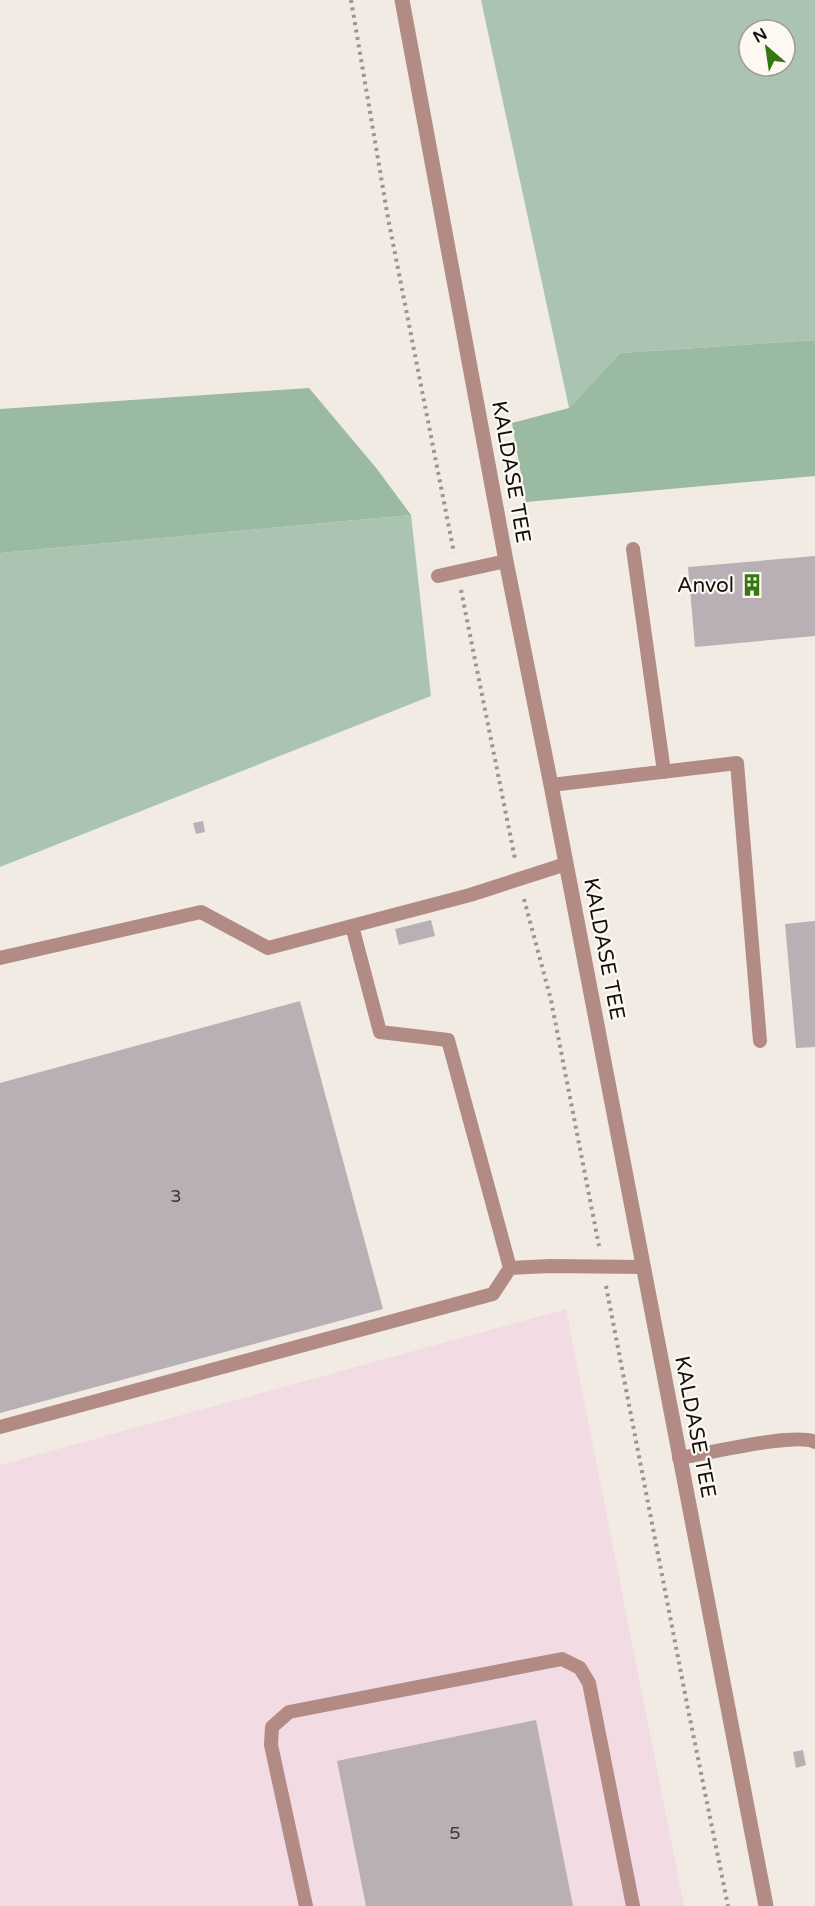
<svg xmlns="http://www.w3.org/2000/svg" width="815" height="1906" viewBox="0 0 815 1906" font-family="'Varela Round',sans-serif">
<rect width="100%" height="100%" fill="#f2ebe3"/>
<path fill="#f3dbe4" d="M566,1309l118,597h-684v-441z"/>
<path fill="#abc4b1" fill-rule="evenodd" d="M481,0h334v340l-195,13 -51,55zM749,30h36v36h-36z
M411,515l20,181 -431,171v-314z"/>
<path fill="#9abaa2" d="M815,340v136l-289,26 -14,-79 57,-15 51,-55z
M309,388l68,81 34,46 -411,38v-144z"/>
<path fill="#b9b0b5" d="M815,556v80l-120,11 -7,-80z
M203,821l2,11 -9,2 -3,-11z
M431,920l4,16 -36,9 -4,-16z
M815,921v126l-19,1 -11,-124z
M300,1001l83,308 -383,104v-330z
M536,1720l37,186h-207l-29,-145z
M803,1750l3,15 -10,3 -3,-16z"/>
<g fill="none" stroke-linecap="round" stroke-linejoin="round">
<path stroke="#9a958f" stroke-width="4" stroke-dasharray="3 4.5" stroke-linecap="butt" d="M351,0l37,218 66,335
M461,590l54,269
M524,899l27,101 48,246
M606,1286l82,423 40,197"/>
<path stroke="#b28b85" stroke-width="14" d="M633,549l31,223
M438,576l68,-15
M551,785l186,-22 23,278
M352,926l28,106 68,8 62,228
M0,958l201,-46 67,36 202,-53 96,-31
M0,1427l493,-133 17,-26 39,-2 94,1
M679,1458c26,-4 117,-26 136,-16
M306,1906l-35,-161 1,-18 17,-15 273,-53 18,9 9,15 44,223"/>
<path stroke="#b28b85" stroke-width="15" d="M402,0l104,561 45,224 215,1121"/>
</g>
<defs>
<g id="building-bare" transform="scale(1.8)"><path d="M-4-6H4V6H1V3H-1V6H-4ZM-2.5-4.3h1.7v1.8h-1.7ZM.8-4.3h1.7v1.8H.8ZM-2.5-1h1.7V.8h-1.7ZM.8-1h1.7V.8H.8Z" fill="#367611" stroke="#fef8f2" stroke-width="2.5" paint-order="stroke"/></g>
</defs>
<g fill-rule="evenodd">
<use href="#building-bare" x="752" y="585"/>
</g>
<g text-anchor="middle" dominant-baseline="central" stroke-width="4.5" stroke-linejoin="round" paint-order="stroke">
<g font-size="18" fill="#3c3938">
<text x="176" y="1196">3</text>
<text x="455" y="1833">5</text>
</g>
<g font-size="21" fill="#13110e" stroke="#fef8f2">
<text transform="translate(511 472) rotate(80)">KALDASE TEE</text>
<text transform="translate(604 949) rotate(79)">KALDASE TEE</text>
<text transform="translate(695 1427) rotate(79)">KALDASE TEE</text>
</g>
<g font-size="21" fill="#13110e" stroke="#fef8f2" text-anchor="end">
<text x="734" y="585">Anvol</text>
</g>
</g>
<g transform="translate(767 48) rotate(331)"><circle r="28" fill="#fef8f2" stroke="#a09c97" stroke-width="1.5"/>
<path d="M0-4.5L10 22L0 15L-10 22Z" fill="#367611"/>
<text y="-9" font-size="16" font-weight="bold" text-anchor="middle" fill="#13110e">N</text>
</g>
</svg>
